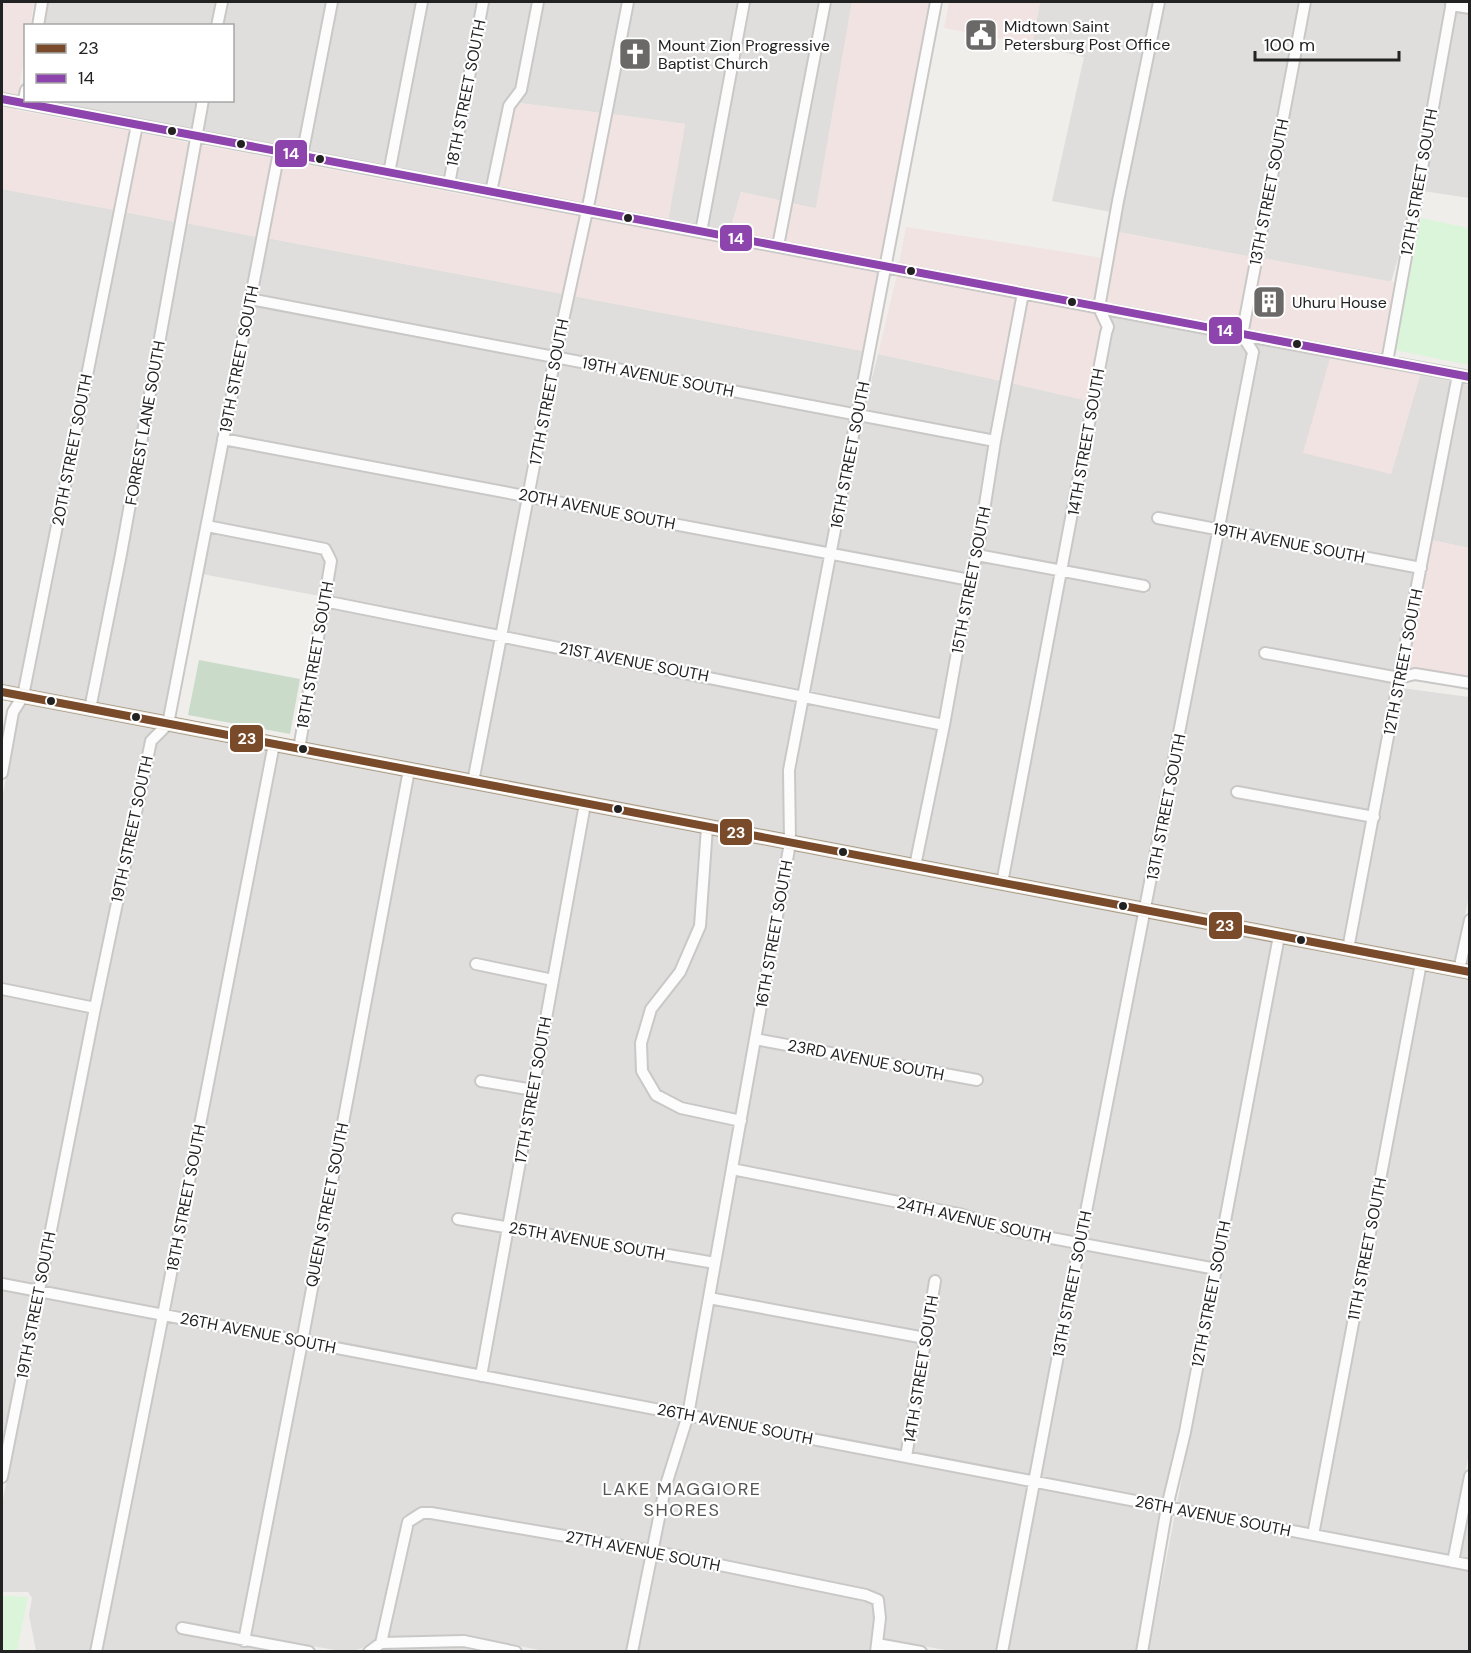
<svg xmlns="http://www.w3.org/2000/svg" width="1471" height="1653" viewBox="0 0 1471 1653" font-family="'DM Sans',sans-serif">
<rect width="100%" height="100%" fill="#f0eeeb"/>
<path fill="#dfdedc" d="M47,2h170l-5,23 -169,1z
M227,2h100l-29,148 -96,-19 6,-30 24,-1v-74l-9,-1z
M338,2h79l-32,164 -77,-15z
M427,2h51l-33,176 -50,-10z
M488,2h45l-17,86 -29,98 -32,-7z
M543,2h79l-21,111 -83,-10 8,-12z
M633,2h106l-42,223 -29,-5 17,-96 -74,-10z
M749,2h71l-38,199 -41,-9 -11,39 -23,-4z
M830,2h22l-36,207 -25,-6z
M1040,2h114l-43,210 -59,-11 32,-144 -52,-12z
M1164,2h136l-48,255 -134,-25z
M1311,2h136l-42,233 -14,47 -130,-24z
M1455,11l14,3v184l-46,-7z
M39,101h159l-6,29z
M2,189l113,21 -95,480 -18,-3z
M125,212l51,10 -60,331 -30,150 -57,-11z
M186,223l71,14 -92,481 -69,-13 30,-150z
M267,238l297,56 -12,57 -296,-56z
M574,296l294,56 -14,56 -292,-55z
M254,306l295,56 -24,128 -296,-56z
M1111,316l128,25 9,12 -32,170 -61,-12 -3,11 62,12 -72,370 -134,-25 58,-301 82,15 1,-11 -81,-15 44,-239z
M1254,343l76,15 61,116 29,-99 31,6 -34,181 -191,-37 32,-172 -1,-5z
M878,354l124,27 -11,53 -127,-24z
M559,364l293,55 -25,129 -292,-56z
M1011,383l78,18 -31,164 -75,-14z
M1461,383l8,2v163l-38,-8z
M862,421l128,24 -18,109 -5,20 -131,-24z
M227,446l296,55 -25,128 -168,-32 5,-33 2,-1v-7h-3l-4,-9 -4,-3 -113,-22z
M532,503l293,56 -25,130 -292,-58z
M210,533l112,21 4,8 -6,34 -118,-22z
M1224,536l191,37 -20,99 -133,-25 -3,10 134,26 -23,127 -136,-25 -3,11 137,26 -24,121 -192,-37z
M834,561l130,24 -24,133 -130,-27z
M980,562l76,14 -58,301 -77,-15 54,-281z
M328,608l168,32 -26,136 -165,-32z
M506,642l292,58 -13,136 -306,-58z
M1402,688l67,9v198l-14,69 -101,-19z
M808,702l130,27 -27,131 -115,-22 -2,-68z
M25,703l132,25 -11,12 -55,261 -89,-18v-184l16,-84z
M170,730l98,19 -109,560 -114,-22 54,-278 56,-265z
M277,751l126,24 -105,560 -129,-25z
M413,776l166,32 -30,165 -76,-15 -3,10 77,16 -18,100 -52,-9 -2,10 52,10 -23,126 -50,-8 -2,11 50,8 -25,137 -169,-32z
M589,810l113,22 -7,93 -19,44 -40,73 1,29 17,29 26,13 55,12 -24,131 -197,-34z
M712,834l73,13 -48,267 -54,-12 -24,-11 -12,-22 -1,-25 10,-32 29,-38 20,-46z
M794,849l346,66 -64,322 -66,-12 -50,-16 -222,-45 21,-119 222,42 2,-11 -222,-42z
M1149,917l124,24 -61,322 -126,-24z
M1283,942l132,26 -106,560 -132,-25z
M1425,970l44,8 1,471 -21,106 -130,-25z
M2,995l87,17 -53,273 -34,-7z
M736,1175l221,45 51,16 66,12 -44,227 -118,-23 29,-175 -10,-2 -10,57 -206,-39z
M512,1233l197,34 -25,142 -197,-38z
M1084,1250l126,24 -43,227 -127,-24z
M2,1290l31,6 -31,155z
M43,1298l114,22 -66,331h-55l-7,-36 3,-17 -4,-6h-26v-88z
M713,1304l206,39 -17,107 -208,-39z
M167,1321l129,25 -55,288 -62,-12 -3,10 98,19 -173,1z
M306,1348l375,72 -21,67 -12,58 -228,-36 -13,7 -3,-1 -3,5 1,3 -25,115 -6,7 -18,6h-11l-92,-15z
M691,1422l337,64 -31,165h-46l-68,-12v-38l1,-4 -2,-3 -3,1 -12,-5 -209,-43 11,-57z
M1037,1488l128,24 -27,139 -131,1z
M1469,1503v56l-10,-2z
M1175,1514l294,56v81l-321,1z
M423,1519h7l216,37 -19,95h-82l-80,-15 -78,1 25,-111z
M655,1558l210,43 8,4 2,13 -5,33 -233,1z
M463,1647l24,4 -108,1 6,-3z"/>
<path fill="#f1e3e1" d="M2,2h32l-4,23 -4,1 -1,25 -7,45 -16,-3z
M852,2h86l-49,260 -105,-20 7,-39 25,5z
M949,2l83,1 8,-1 -8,43 -88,-17z
M518,103l83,10 -18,91 -86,-17 17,-79z
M3,105l13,3v2l114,21 -15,79 -113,-21z
M611,114l74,10 -17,96 -75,-14z
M140,133l50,10 -14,79 -51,-10z
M200,145l72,13 -15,79 -71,-14z
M282,160l208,40 1,-2 90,17 -17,79 -297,-56z
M741,192l41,9 -8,39 -44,-8z
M590,217l297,56 -19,79 -294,-56z
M906,227l197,31 -8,44 -196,-38z
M1117,232l135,25 -14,72 -133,-25z
M1261,258l133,24 -2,24 -9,49 -135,-24z
M897,275l120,23 -15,83 -124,-27z
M1027,300l69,13 6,14 -13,74 -78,-18z
M1271,346l149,29 -29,99 -88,-21 27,-95z
M1431,540l38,8v129l-53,-9 -11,3z"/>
<path fill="#cadbca" d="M199,660l101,19 -10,55 -102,-19z"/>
<path fill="#daf5da" d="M1421,218l48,10v137l-74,-15z
M2,1596l26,1 -11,54h-15z"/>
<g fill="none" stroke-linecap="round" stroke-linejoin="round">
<g stroke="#c9c8c7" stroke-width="14">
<path id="minor" d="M1451,5l19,3
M38,26l4,-24
M217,26l5,-24
M2,99l1240,236 228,42
M23,103l3,-13
M302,156l30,-154
M389,173l33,-171
M449,184l34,-182
M491,192l18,-86 12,-16 17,-88
M701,232l43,-230
M778,246l47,-244
M250,299l745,142
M1387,362l65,-360
M223,439l747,141
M1158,518l263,50
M207,526l118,23 6,12 -32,188
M977,555l167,31
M324,601l620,124
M1265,653l134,25 16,-4 55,9
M90,709l31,-155 82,-454
M2,773l11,-61 10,-16 114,-571
M473,782l82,-425 35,-160 38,-195
M1237,792l137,25
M707,827l-7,99 -20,46 -29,37 -10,34 1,28 14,24 25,13 60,13
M915,866l29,-141 26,-145 7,-25 18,-114 28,-148
M1002,883l104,-550 2,-6 -9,-19 19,-107 41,-199
M1348,949l51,-271 59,-303
M476,964l77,16
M1459,970l11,-50
M2,989l93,19
M755,1039l222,41
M481,1081l52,9
M732,1169l227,45 50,16 207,39
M458,1219l257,44
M2,1284l1468,281
M709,1298l216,40
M481,1376l104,-572
M906,1457l29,-176
M2,1477l93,-469 56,-267 17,-17 111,-572
M1313,1535l108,-572
M1453,1562l17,-86
M182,1628l127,24
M244,1641l58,-299 107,-572
M381,1643l27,-121 14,-9h9l221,38 214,44 12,5 2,18 -4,34
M877,1644l44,8
M96,1652l67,-337 111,-571
M369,1652l12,-9 83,-2 52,11
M632,1652l33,-164 23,-73 102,-572 -1,-73 147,-768
M1002,1652c80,-434 170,-866 251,-1300l-11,-17 63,-333
M1142,1652l25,-145 18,-75 94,-496"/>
</g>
<g stroke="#a79c86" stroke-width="16">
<path id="major" d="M2,692l1468,280"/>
</g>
<use href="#minor" stroke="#fdfcfc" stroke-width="10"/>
<use href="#major" stroke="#f3ede7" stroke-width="14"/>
<g stroke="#fff" stroke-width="12">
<path id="bus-1" d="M2,692l1468,280"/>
</g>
<g stroke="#fff" stroke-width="12">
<path id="bus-2" d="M2,99l1468,278"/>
</g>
<use href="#bus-1" stroke="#7a4b2a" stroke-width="8"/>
<use href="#bus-2" stroke="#8e44ad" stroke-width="8"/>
</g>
<defs>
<g id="civic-square" transform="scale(1.725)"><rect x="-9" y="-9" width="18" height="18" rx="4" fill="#6a6968" stroke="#fff"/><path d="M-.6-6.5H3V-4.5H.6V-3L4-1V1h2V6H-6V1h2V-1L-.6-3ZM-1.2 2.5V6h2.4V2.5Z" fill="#fff"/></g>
<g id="church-square" transform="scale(1.725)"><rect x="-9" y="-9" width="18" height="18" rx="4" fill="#6a6968" stroke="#fff"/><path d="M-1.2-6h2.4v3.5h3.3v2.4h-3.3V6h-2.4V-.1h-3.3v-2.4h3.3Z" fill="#fff"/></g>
<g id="building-square" transform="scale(1.725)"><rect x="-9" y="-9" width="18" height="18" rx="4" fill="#6a6968" stroke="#fff"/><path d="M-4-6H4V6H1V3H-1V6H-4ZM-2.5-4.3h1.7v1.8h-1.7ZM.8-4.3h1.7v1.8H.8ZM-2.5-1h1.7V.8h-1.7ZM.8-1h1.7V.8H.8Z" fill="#fff"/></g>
</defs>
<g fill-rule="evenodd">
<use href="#civic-square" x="981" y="35"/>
<use href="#church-square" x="635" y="54"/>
<use href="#building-square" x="1269" y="302"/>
</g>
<g fill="#222" stroke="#fff" stroke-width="2">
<circle cx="172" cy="131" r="5"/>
<circle cx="241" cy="144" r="5"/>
<circle cx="320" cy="159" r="5"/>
<circle cx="628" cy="218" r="5"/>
<circle cx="911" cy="271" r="5"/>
<circle cx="1072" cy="302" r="5"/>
<circle cx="1297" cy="344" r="5"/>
<circle cx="51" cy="701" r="5"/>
<circle cx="136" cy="717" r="5"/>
<circle cx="303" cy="749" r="5"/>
<circle cx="618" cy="809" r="5"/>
<circle cx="843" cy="852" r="5"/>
<circle cx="1123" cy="906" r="5"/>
<circle cx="1301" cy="940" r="5"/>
</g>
<g text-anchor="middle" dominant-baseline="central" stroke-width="4.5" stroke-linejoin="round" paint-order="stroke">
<g font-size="16" fill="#222" stroke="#fff" text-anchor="start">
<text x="1004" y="26">Midtown Saint<tspan x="1004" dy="18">Petersburg Post Office</tspan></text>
<text x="658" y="45">Mount Zion Progressive<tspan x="658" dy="18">Baptist Church</tspan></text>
<text x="1292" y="302">Uhuru House</text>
</g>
<g font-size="16" fill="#222" stroke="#fff">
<text transform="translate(466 93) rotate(-79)">18TH STREET SOUTH</text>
<text transform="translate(1419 182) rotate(-80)">12TH STREET SOUTH</text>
<text transform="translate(1269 192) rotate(-79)">13TH STREET SOUTH</text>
<text transform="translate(239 359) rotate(-79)">19TH STREET SOUTH</text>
<text transform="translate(658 377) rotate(11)">19TH AVENUE SOUTH</text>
<text transform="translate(549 392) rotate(-79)">17TH STREET SOUTH</text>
<text transform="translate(145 423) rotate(-80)">FORREST LANE SOUTH</text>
<text transform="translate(1086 442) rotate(-80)">14TH STREET SOUTH</text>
<text transform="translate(72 450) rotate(-79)">20TH STREET SOUTH</text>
<text transform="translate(850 455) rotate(-79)">16TH STREET SOUTH</text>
<text transform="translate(597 509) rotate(11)">20TH AVENUE SOUTH</text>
<text transform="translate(1289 543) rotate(11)">19TH AVENUE SOUTH</text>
<text transform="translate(971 580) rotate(-79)">15TH STREET SOUTH</text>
<text transform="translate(315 655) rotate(-80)">18TH STREET SOUTH</text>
<text transform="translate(634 662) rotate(11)">21ST AVENUE SOUTH</text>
<text transform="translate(1403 662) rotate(-79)">12TH STREET SOUTH</text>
<text transform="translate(1166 807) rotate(-79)">13TH STREET SOUTH</text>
<text transform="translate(132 829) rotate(-78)">19TH STREET SOUTH</text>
<text transform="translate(774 934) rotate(-80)">16TH STREET SOUTH</text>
<text transform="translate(866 1060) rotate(11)">23RD AVENUE SOUTH</text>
<text transform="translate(533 1090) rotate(-80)">17TH STREET SOUTH</text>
<text transform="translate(186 1198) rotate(-79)">18TH STREET SOUTH</text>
<text transform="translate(327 1205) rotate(-79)">QUEEN STREET SOUTH</text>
<text transform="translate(974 1220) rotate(13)">24TH AVENUE SOUTH</text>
<text transform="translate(587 1241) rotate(10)">25TH AVENUE SOUTH</text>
<text transform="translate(1367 1249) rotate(-79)">11TH STREET SOUTH</text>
<text transform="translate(1072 1284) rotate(-79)">13TH STREET SOUTH</text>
<text transform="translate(1211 1294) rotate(-79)">12TH STREET SOUTH</text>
<text transform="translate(36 1305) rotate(-79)">19TH STREET SOUTH</text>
<text transform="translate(258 1333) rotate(11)">26TH AVENUE SOUTH</text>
<text transform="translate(921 1369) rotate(-81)">14TH STREET SOUTH</text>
<text transform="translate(735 1424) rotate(11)">26TH AVENUE SOUTH</text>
<text transform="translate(1213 1516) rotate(11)">26TH AVENUE SOUTH</text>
<text transform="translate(643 1551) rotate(11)">27TH AVENUE SOUTH</text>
</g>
<g font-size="18" letter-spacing="1.5" fill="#555" stroke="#fff">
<text x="682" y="1489">LAKE MAGGIORE<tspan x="682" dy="21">SHORES</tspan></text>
</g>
</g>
<g stroke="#fff" stroke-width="2">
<rect x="274" y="139" width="34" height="29" rx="6" fill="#8e44ad"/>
<rect x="719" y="224" width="34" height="28" rx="6" fill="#8e44ad"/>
<rect x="1208" y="316" width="35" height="29" rx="6" fill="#8e44ad"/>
<rect x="229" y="724" width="35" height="29" rx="6" fill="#7a4b2a"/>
<rect x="719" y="818" width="34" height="28" rx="6" fill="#7a4b2a"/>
<rect x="1208" y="911" width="35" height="29" rx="6" fill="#7a4b2a"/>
</g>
<g font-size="16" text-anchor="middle" font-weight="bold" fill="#fff">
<text x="291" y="159">14</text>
<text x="736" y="244">14</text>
<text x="1225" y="336">14</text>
<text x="247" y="744">23</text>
<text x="736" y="838">23</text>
<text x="1225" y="931">23</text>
</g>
<rect width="1471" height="1653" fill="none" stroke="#222222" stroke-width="6"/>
<rect x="24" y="24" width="210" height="78" fill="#ffffff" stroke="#a7a7a7" stroke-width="1.5"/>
<rect x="36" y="44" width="30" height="9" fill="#7a4b2a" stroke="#a7a7a7" stroke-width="1.5"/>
<text x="78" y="54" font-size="18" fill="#222222">23</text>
<rect x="36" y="74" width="30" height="9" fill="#8e44ad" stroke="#a7a7a7" stroke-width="1.5"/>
<text x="78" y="84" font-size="18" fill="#222222">14</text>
<path d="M1255 51v9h144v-9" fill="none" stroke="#222222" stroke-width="3"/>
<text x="1264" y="51" font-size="18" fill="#222222" stroke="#ffffff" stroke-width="4.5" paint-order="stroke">100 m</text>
</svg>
